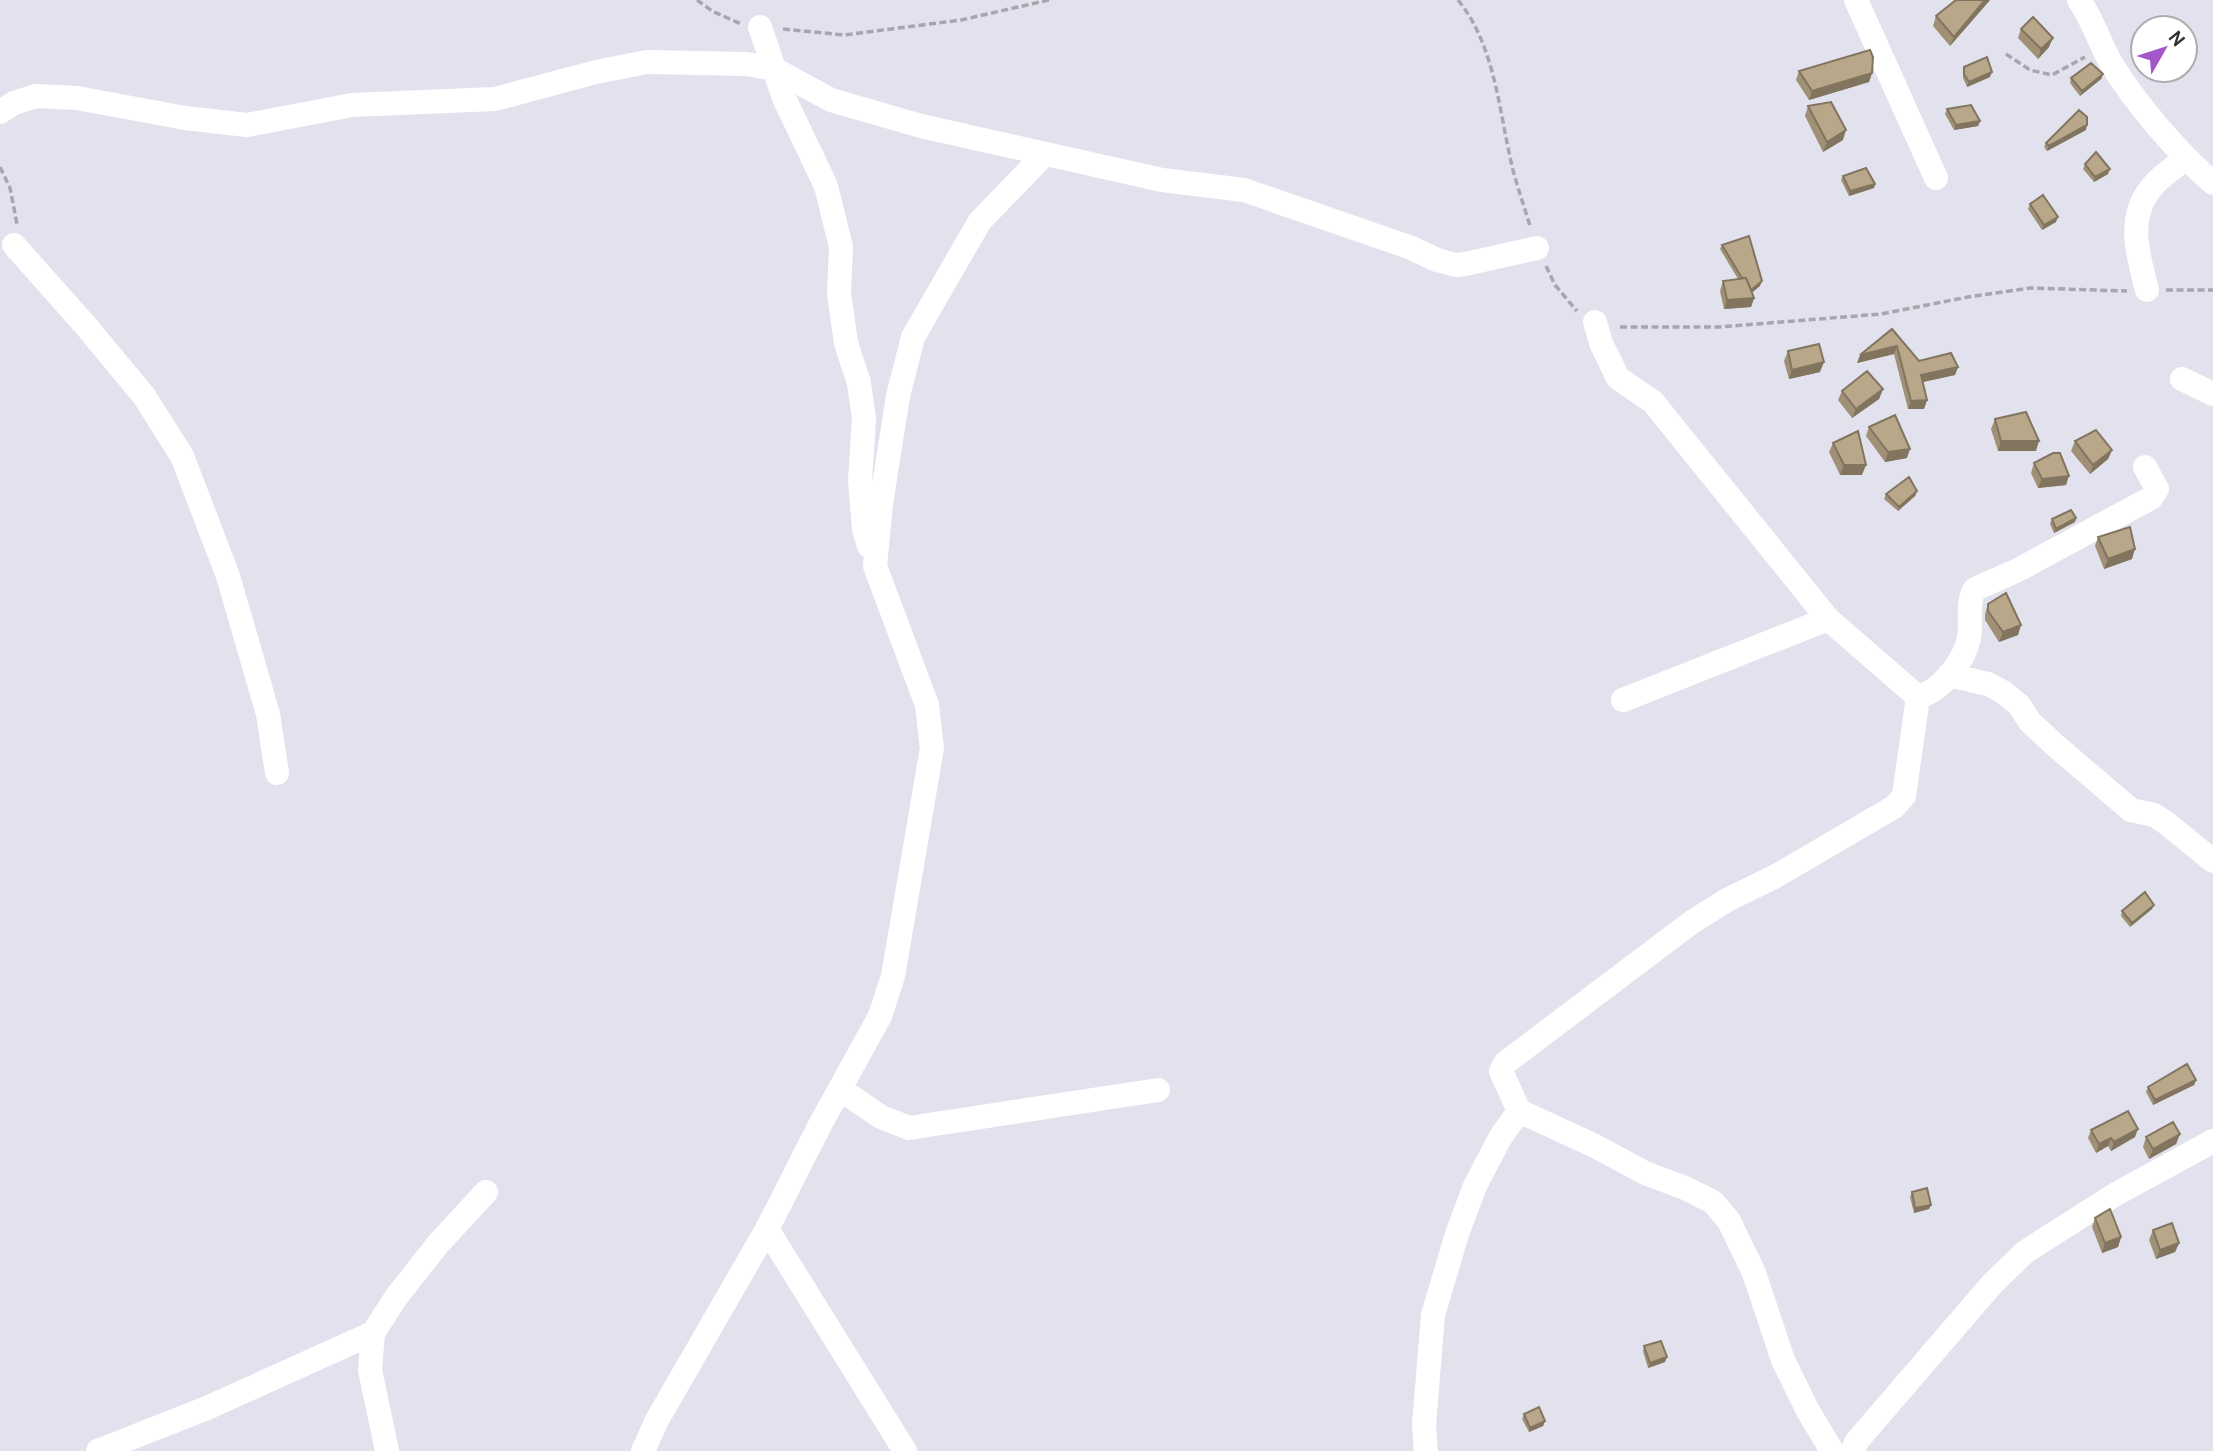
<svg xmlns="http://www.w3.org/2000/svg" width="2213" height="1451" viewBox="0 0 2213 1451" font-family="Cabin,sans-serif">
<rect width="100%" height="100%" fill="#e2e2ee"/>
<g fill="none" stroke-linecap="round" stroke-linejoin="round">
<path stroke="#a6a6af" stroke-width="3.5" stroke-dasharray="7 3.5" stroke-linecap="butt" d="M697,0l15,11 29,13
M1458,0c39,48 41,116 56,174 5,18 11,35 16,52
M783,29l61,6 117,-15 88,-20
M2006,54l24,16 22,5 33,-18
M0,167l10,21 7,36
M1546,266l9,19 22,26
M2166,290h47
M1620,327h99l162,-13 87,-17 62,-9 97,3"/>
<path stroke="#fff" stroke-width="24" d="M1856,0l80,178
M2079,0c14,20 20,42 32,63 24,40 67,90 102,120
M760,27l24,71 42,88 15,61 -2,46 7,50 13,40 5,36 -4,61 4,49 5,17
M0,112l14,-9 22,-7 41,2 108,20 62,7 105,-20 143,-6 101,-27 51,-10 100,2 27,5 57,31 90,26 241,54 82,10 165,57 28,13 19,5 9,-1 72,-16
M14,245l72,81 58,70 38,60 46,120 40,138 9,59
M2147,290c-9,-34 -21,-73 5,-103 8,-11 22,-19 33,-28
M1595,322l6,21 17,35 35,24 175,217 90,78c23,-6 46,-35 51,-59 3,-17 -3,-34 6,-49l43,-19 133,-72 6,-9 -12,-22
M2182,379l31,15
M1949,675l39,9 15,8 16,13 11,17 26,24 75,64 23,5 11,7 48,39
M1623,700l205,-81
M840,1089l41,28 28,11 249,-38
M1519,1111l-18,-40 4,-8 187,-141 35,-22 49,-24 118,-69 10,-11 14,-99
M767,1229l138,222
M98,1451l109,-43 166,-75
M387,1451l-17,-81 3,-37 24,-37 41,-52 48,-52
M643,1451l14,-31 110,-191 54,-106 59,-107 13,-40 39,-228 -5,-43 -52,-139 6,-62 17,-108 15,-59 67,-116 65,-67
M1426,1451l-2,-26 9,-110 24,-81 18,-48 25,-48 19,-27 76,35 50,27 40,15 28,14 16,19 25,52 29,87 25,51 24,40
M1852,1451l5,-10 135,-157 33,-32 91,-58 97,-53"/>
</g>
<path fill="#9f9076" d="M1956,0h34l-40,46 -17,-20 3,-10z
M2021,29l28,18 -11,12 -20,-21z
M1964,67l26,10 -23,10 -4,-9v-6z
M1799,71l73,2 -3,9 -60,18 -13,-20z
M2103,74l-2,5 -21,17 -10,-13 1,-5z
M1808,106l35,34 -20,12 -18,-36z
M1947,109l33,12 -2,5 -24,4 -9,-16z
M2086,130l-39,21 -3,-4 2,-4z
M2085,164l23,10 -14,8 -11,-13z
M1843,176l32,8 -1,4 -25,8 -8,-16z
M2030,204l26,18 -14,8 -14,-21z
M1722,245l38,41 -8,6 2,6 -3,9 -27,2 -4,-18 3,-10 15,-2 -18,-30z
M1892,329l27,32 39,6 -3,8 -32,7 4,18 -3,9h-16l-14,-55 -37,9z
M1788,351l32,21 -31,7 -5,-18z
M1883,389l-4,10 -27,19 -14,-18 4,-9z
M1995,419l41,32h-38l-7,-22z
M1869,427l38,31 -22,4 -19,-26z
M2075,441l37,9 -4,9 -18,15 -19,-23z
M1833,443l29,32h-22l-11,-23z
M2034,463l32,22 -28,3 -7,-15z
M1917,491l-2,5 -17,15 -14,-12 2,-5z
M2076,518l-1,4 -21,11 -4,-9 2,-5z
M2098,537l34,22 -28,10 -9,-23z
M1988,604l30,31 -19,7 -14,-22v-6z
M2152,909l-22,18 -9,-11 1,-5z
M2196,1080l-2,5 -41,20 -7,-13 2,-5z
M2091,1130l44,7 -24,14 -3,-5 -12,7 -8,-15z
M2180,1134l-4,10 -27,15 -6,-12 3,-10z
M1912,1192l19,13 -2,4 -15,4 -4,-16z
M2095,1218l26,19 -3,10 -16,6 -10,-26z
M2153,1230l26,13 -4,9 -19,7 -7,-19z
M1644,1346l21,16 -17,6 -5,-17z
M1524,1414l21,7 -2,5 -14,6 -7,-13z"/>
<path fill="#827560" d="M1985,0h5l-40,46 4,-9z
M2053,38l-4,9 -11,12 3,-10z
M2194,46l-4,9 -5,4v-6z
M1992,72l-2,5 -23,10 2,-5z
M1872,73l-3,9 -60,18 3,-9z
M2103,74l-2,5 -21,17 2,-5z
M1980,121l-2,5 -24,4 2,-5z
M2087,125l-1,5 -39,21 2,-5z
M1846,130l-3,10 -20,12 4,-10z
M2110,169l-2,5 -14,8 1,-5z
M1875,184l-1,4 -25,8 1,-5z
M2058,217l-2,5 -14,8 2,-5z
M1762,281l-2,5 -12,10 2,-5z
M1754,298l-3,9 -27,2 3,-9z
M1897,346l-3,8 -37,9 3,-8z
M1824,362l-4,10 -31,7 3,-9z
M1958,367l-3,8 -37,8 3,-8z
M1883,389l-4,10 -27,19 4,-9z
M1927,400l-3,9h-16l3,-8z
M2001,441h38l-3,10h-38z
M1910,449l-3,9 -22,4 3,-10z
M2112,450l-4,9 -18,15 3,-9z
M1844,465h22l-4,10h-22z
M2069,476l-3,9 -28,3 4,-9z
M1917,491l-2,5 -17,15 1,-4z
M2076,518l-1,4 -21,11 2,-4z
M2135,549l-3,10 -28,10 4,-10z
M2021,625l-3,10 -19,7 4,-10z
M2154,905l-2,4 -22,18 2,-4z
M2196,1080l-2,5 -41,20 2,-5z
M2138,1129l-3,8 -24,14 3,-9z
M2180,1134l-4,10 -27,15 4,-10z
M2111,1138l-3,8 -12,7 3,-9z
M1931,1205l-2,4 -15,4 1,-5z
M2121,1237l-3,10 -16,6 3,-10z
M2179,1243l-4,9 -19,7 4,-9z
M1667,1357l-2,5 -17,6 2,-5z
M1545,1421l-2,5 -14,6 1,-4z"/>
<path fill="#b9a789" stroke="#827560" stroke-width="2" d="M1956,0h29l-31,37 -18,-21z
M2033,17l20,21 -12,11 -20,-20z
M2185,38l9,8 -9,7z
M1870,50l3,7 -1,16 -60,18 -13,-20z
M1987,57l5,15 -23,10 -5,-8v-7z
M2091,63l12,11 -21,17 -11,-13z
M1831,102l15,28 -19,12 -19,-36z
M1971,105l9,16 -24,4 -9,-16z
M2079,110l8,7v8l-38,21 -3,-3z
M2096,152l14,17 -15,8 -10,-13z
M1866,168l9,16 -25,7 -7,-15z
M2043,195l15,22 -14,8 -14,-21z
M1749,236l13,45 -11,9 -5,-12h-4l-20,-33z
M1746,278l8,20 -27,2 -4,-19z
M1892,329l27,32 32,-8 7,14 -37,8 6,25 -16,1 -14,-55 -37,9z
M1819,344l5,18 -32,8 -4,-19z
M1867,371l16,18 -27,20 -14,-18z
M2026,412l13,29h-38l-6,-22z
M1895,415l15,34 -22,3 -19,-25z
M2096,430l16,20 -19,15 -18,-24z
M1858,431l8,34h-22l-11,-22z
M2053,453h7l9,23 -27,3 -8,-16z
M1909,477l8,14 -18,16 -13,-13z
M2071,510l5,8 -20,11 -4,-10z
M2130,527l5,22 -27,10 -10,-22z
M2006,593l15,32 -18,7 -15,-21v-7z
M2145,892l9,13 -22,18 -10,-12z
M2187,1064l9,16 -41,20 -7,-13z
M2128,1111l10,18 -24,13 -3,-4 -12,6 -8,-14z
M2173,1122l7,12 -27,15 -7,-12z
M1927,1188l4,17 -16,3 -3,-16z
M2110,1209l11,28 -16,6 -10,-25z
M2172,1223l7,20 -19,7 -7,-20z
M1661,1341l6,16 -17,6 -6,-17z
M1539,1407l6,14 -15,7 -6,-14z"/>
<g transform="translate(2164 49) rotate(51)"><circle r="33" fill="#ffffff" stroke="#adadaf" stroke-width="2"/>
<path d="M0-5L12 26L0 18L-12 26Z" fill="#a457c9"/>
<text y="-10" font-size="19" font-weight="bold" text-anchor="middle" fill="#313136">N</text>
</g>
</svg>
